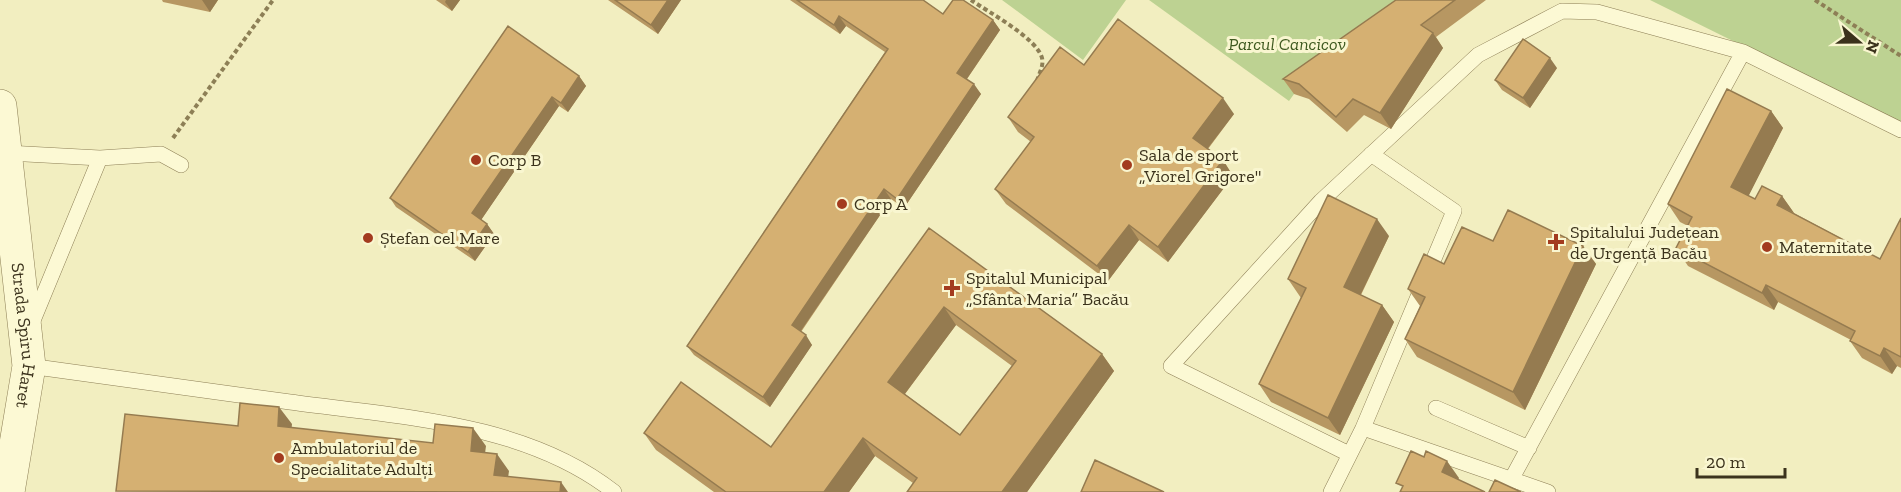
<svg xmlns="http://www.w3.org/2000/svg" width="1901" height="492" viewBox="0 0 1901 492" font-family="'Zilla Slab',serif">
<rect width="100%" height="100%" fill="#f2eec0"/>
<path fill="#bdd292" d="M1002,0h124l-43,60z
M1149,0h280l-135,94 -5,7z
M1650,0h251v124z"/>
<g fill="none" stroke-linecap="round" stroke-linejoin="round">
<g stroke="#8d7f56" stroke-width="16">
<path id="service" d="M7,153l93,5 61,-4 20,11
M32,323l68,-165
M29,366c87,12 174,24 261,36 109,15 235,20 324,90
M1436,408l93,40
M1363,428l91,-217 -83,-57
M1349,454l-178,-88 150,-165 157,-146 84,-44 35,1 146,40 158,78
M1511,480l232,-428
M1331,492l32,-64 185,64"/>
</g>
<g stroke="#8d7f56" stroke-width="34">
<g id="tertiary">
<path id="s1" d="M0,106l29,260 -21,126"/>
</g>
</g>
<path stroke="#8d7f56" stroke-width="4" stroke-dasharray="4.5 3" stroke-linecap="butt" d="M971,0c17,12 66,38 71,58 2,8 -3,15 -5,23
M1815,0l86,56
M173,138l100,-138"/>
<use href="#service" stroke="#fcf9d4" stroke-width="15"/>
<use href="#tertiary" stroke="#fcf9d4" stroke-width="33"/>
</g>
<path fill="#b79762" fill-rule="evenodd" d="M162,0h56l-8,12 -47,-10z
M436,0h24l-8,11z
M608,0h73l-23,34z
M790,0h133l20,14 50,6 7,10 -33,49 14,15 -77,114 -13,-9 -90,133 11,13 -42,62 -76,-52 -7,-9 198,-294 -39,-26 -6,8z
M1396,0h90l-50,37 7,11 -52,81 -27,-14 -17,17 -38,-33 -15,-5 -11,-15z
M1084,65l150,49 -26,35 15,11 10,16 -65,86 -29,-22 -31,41 -102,-77 -11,-15 36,-47 -13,-10 -10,-15z
M1557,68l-27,40 -28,-18 -7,-10z
M579,76l7,10 -18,26 -9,-6 -78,114 6,4 7,10 -19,27 -79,-54 -6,-9z
M1771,111l12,17 -35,68 7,3 27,-3 12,17 86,46 21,-41v150l-4,-2 -5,8 -30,-16 -12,-17 1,-1 -73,-38 -4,8 -86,-44 -12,-18 12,-22 -8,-4 -12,-18z
M929,228l173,126 12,17 -87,121h-120l6,-9 -38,-27 -26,36h-135l-58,-42 -12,-17 127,14zM956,325l56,41 -52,69 -55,-41z
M1389,236l-28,59 21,10 12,17 -54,113 -69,-33 -12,-18 42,-86 -13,-19z
M1493,241l90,5 13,18 -71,146 -108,-53 -12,-18 15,-33 -12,-17 36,-25z"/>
<path fill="#957b50" d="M202,0h16l-8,12z
M446,0h14l-8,11 -7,-9z
M668,0h13l-23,34 -7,-9z
M839,16l7,10 -6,8 -6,-9z
M993,20l7,10 -36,53 -7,-10z
M1433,33l10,15 -52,81 -11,-16z
M1550,58l7,10 -27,40 -7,-10z
M579,76l7,10 -18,26 -7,-9z
M974,84l7,10 -77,114 -7,-9z
M552,97l7,9 -80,117 -7,-10z
M1223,98l11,16 -30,39 -11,-15z
M1771,111l12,17 -39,77 -13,-18z
M1223,160l10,16 -65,86 -10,-15z
M884,189l7,10 -93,136 -6,-10z
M1782,196l12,17 -17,-8z
M1377,219l12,17 -33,68 -12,-17z
M487,224l7,10 -19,27 -7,-9z
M1129,225l10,15 -31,41 -11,-15z
M1583,246l13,18 -71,146 -12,-18z
M1766,285l12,17 -4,8 -12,-17z
M1382,305l12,17 -54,113 -12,-17z
M944,307l12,18 -55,74 -13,-17z
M806,335l6,10 -42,62 -7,-10z
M1884,348l13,18 -5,8 -12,-18z
M1102,354l12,17 -87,121h-25z
M279,407l13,17 -2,20 -12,-18z
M473,428l13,18 -3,22 -12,-17z
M863,438l12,18 -26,36h-25z
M497,454l12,17 -3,21 -12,-17z
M1447,461l12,17 -5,11 -12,-17z
M561,482l7,10h-8z"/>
<path fill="#d5b072" stroke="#957b50" stroke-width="1.5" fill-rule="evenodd" d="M615,0h53l-17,25z
M797,0h126l20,14 10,-14h10l30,20 -36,53 17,11 -77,115 -13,-10 -92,136 14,10 -43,62 -76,-51 201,-297 -49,-33 -5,9z
M1396,0h59l-34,25 12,8 -53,80 -27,-14 -17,18 -37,-33 -16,-5z
M1118,19l105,79 -30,40 30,22 -65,87 -29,-22 -32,41 -102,-77 39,-52 -26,-20 52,-70 24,18z
M508,26l71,50 -18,27 -9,-6 -80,116 15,11 -19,28 -78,-54z
M1523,39l27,19 -27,40 -28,-18z
M1727,89l44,22 -40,76 24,12 7,-13 20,10 -5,9 103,54 21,-41v139l-17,-9 -4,8 -30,-15 5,-10 -89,-46 -4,8 -86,-45 16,-31 -24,-13z
M1328,195l49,24 -33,68 38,18 -54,113 -69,-34 47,-96 -18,-9z
M1508,210l75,36 -70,146 -108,-53 20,-42 -17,-8 16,-35 20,10 18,-37 31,14z
M929,228l173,126 -100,138h-95l10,-14 -54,-40 -39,54h-98l-82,-59 37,-51 90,65zM944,307l72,54 -56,74 -72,-53z
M240,403l39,4 -1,19 155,17 2,-19 38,4 -2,23 26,3 -3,21 67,7 -1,10 -444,-1 9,-77 113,12z
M1411,451l13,6 2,-6 21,10 -5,11 43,20h-85l3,-6 -7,-3z
M1095,460l69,32h-83z
M1495,480l26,12h-32z"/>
<g fill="#a33b1f" stroke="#f9f6d0" stroke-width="2">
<circle cx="476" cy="160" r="6"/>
<circle cx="1127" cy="165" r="6"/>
<circle cx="842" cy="204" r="6"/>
<circle cx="368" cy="238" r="6"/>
<path d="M1553 233h6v6h6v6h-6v6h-6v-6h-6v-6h6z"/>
<circle cx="1767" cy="247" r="6"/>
<path d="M949 279h6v6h6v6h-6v6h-6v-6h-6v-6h6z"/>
<circle cx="279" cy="458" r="6"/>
</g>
<g text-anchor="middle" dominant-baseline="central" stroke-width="6" stroke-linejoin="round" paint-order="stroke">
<g font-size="18" font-style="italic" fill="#3f5a20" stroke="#f9f6d0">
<text x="1287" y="44">Parcul Cancicov</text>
</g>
<g font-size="18" fill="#3b321c" stroke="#f9f6d0" text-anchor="start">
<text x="1139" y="155">Sala de sport<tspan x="1139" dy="21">„Viorel Grigore"</tspan></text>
<text x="488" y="160">Corp B</text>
<text x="854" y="204">Corp A</text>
<text x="1570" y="232">Spitalului Județean<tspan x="1570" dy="21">de Urgență Bacău</tspan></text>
<text x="380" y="238">Ștefan cel Mare</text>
<text x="1779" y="247">Maternitate</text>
<text x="966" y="278">Spitalul Municipal<tspan x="966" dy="21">„Sfânta Maria” Bacău</tspan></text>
<text x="291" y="448">Ambulatoriul de<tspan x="291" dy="21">Specialitate Adulți</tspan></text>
</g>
<g font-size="18" fill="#3b321c" stroke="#f9f6d0">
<text stroke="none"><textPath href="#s1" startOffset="231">Strada Spiru Haret</textPath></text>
</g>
</g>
<g transform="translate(1859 42) rotate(110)" stroke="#f9f6d0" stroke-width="4.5" paint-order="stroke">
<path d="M0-4.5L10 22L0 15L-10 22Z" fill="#3b321c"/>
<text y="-9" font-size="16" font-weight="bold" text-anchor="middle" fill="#3b321c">N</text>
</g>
<path d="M1697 468v9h88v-9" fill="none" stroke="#3b321c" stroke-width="3"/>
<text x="1706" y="468" font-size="18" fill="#3b321c" stroke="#f9f6d0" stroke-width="4.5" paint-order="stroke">20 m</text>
</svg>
